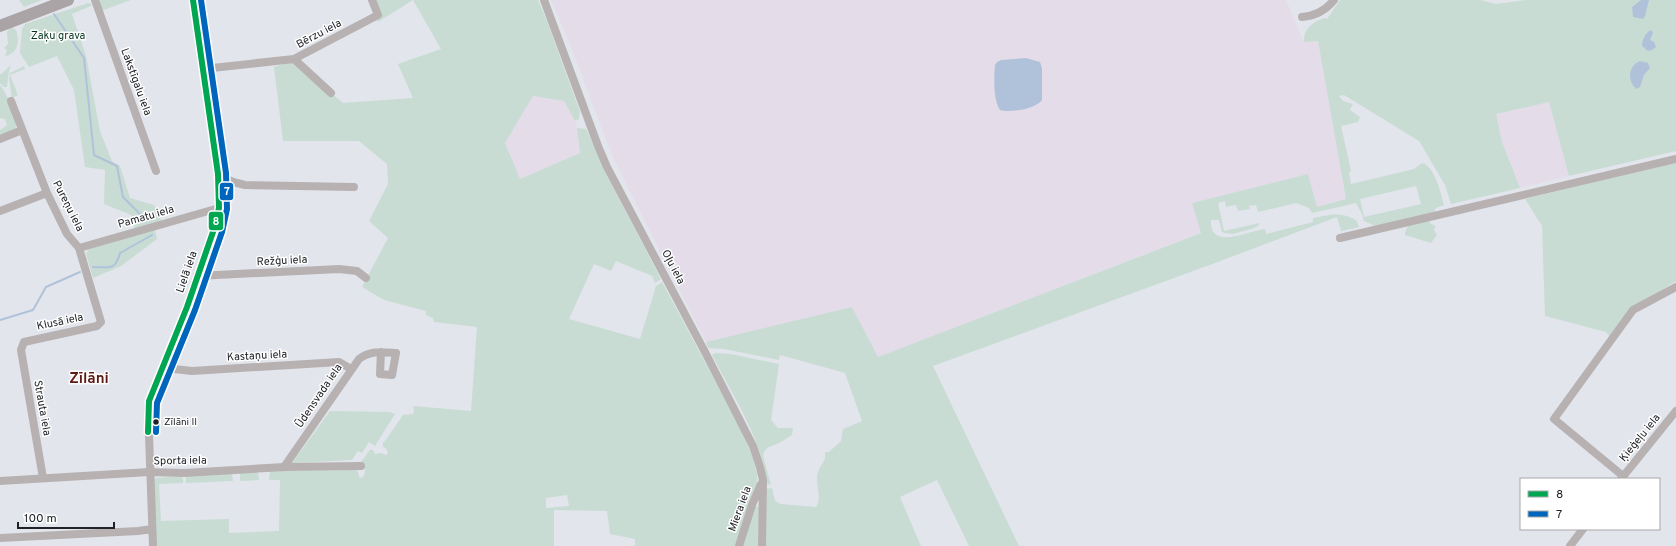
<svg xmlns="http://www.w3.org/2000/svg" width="1676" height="546" viewBox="0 0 1676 546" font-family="Overpass,sans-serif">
<rect width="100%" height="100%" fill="#e2e5ec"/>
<path fill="#e4dce9" d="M551,0h735l18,42 14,-1 28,158 -29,8 -9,-33 -116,29 10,29 -324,125 -26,-50 -146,35 -93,-184 -43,-114z
M533,96l31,5 11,20 2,7 3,25 -60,26 -15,-36z
M1549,102l20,74 -49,12 -18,-46 -6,-28z"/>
<path fill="#c8dcd3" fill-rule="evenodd" d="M19,0h23l-18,7z
M97,0h34l-30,11z
M370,0h168l9,21 33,91 -1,7 -4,2 -11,-20 -31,-5 -28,47 15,36 60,-26 -3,-25 9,1 20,45 55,105 -6,4 -3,-7 -36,-15 -5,10 -17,-7 -25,55 71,20 16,-53 6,-4 80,149 11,27 4,15v13l-20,60h-102v-7l-25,-5 -3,-23 -53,-1v36h-398l-2,-67 2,-1 25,-2 2,3v4l-24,1 2,37 68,-2v14l50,-2 1,-51h-11l1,-9 86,-1 2,2 1,5 3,1c5,-5 3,-12 -1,-16l9,-12h3l2,4 6,-1 5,2 2,-2 -2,-5 -3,-1v-5l2,-1 18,-26 10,-1 1,-2 -1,-6 58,5 6,-84 -43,-5 -1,-4 -7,-3v-4l-42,-11 -22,-13 26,-49 -19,-17 19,-37 -1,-20 -28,-23h-76l-9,-74 19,-6 50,42 70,-5 -15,-34 43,-15 -28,-49 -35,22zM567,495l2,11 -23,2v-10z
M1340,0h140l16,4 30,-4h150v151l-107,25 -20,-74 -53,12 6,28 18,46 -69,16 -6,-19 -26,-44 -75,-46 -5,1 4,5 10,3 -3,6 10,7 -2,5 -17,4 10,45 -2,1 2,12 63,-15 8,-6c13,3 19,31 22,42l-8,3 -2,4 -57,15 -13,-6 -2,-7 -6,-11 -44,10 -3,-5 -13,-5 -4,1 -34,8 -2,-7 -7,1 1,3 -12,2 -2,-6 -10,2 -1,-6 -7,2 6,28 36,-8 -2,3 -4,2 -21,6 -8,-1 -3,-1 -3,-12h-8c-2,31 37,11 54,9l1,5 47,-12v-4c17,-3 27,-7 43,2l3,7 -18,4 -4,-14 -122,46 -282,103 86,180h-50l-32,-66 -37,17 21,49h-155v-57l6,-1 3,13 6,3 35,3c7,-9 -2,-26 2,-35 2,-8 9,-10 7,-20h4l12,-11 2,-12 19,-8 -17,-48 -65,-18 -1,5 -55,-11 -16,-1 -2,-6 146,-35 26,50 323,-124 -9,-30 116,-29 9,33 29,-8 -28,-158 -14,1c-1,-13 9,-21 21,-24l2,1zM1416,186l5,18 -57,13 -4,-18z
M88,3l5,2 -21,9 14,42 14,75 12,30 8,5 10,32 24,7 8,17 -27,7 -4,-14 -27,-11 1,-34 -20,-3 -11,-77 -17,-34 -28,11 -9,-14 2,-24 3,-5z
M10,28h3l3,2c4,11 2,23 -10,26l-1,-1 2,-5 -3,-2 4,-4 -1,-12z
M11,65c-3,8 -3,14 -4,22h-3l-4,-4v-8z
M24,66l1,3 -15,6 8,20 -6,3 -3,-19 1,-6z
M0,85c6,7 20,36 15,44l-15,7v-6l7,-5 -2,-6 -5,-1z
M1676,162v119l-46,29 -20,27 -4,-5 -61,-16 -3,-90 -17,-27z
M1429,221l2,3 5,2 -2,4 3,5 -6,8 -26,-8v-3l3,-6z
M155,230l2,9 -36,27 -28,12 -7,-24 3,-5z
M715,353l16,1 48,10 -8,56 7,8h15l-1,7c-4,2 -7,5 -11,7 -8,5 -16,3 -18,14l8,29 -4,-1c-6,-47 -34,-88 -55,-129z
M330,411l60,1 5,2 -20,32 -6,-4 -7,11 -4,-2 -6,9 -60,3z
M232,472l1,9 -47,2v-7z
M240,472h18l1,8 -19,1z
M755,506l4,1 -1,39h-17z"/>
<path fill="#b0c2da" d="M1641,0h8l-4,16 -2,3 -10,-2 -1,-10z
M1651,30l2,3 -3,7 4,2 2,5 -4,3 -4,1 -6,-5c0,-6 3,-13 9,-16z
M1026,58l14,4 2,6v32c-6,9 -32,13 -42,10 -7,-10 -6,-34 -5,-45l2,-3 4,-2z
M1640,61l8,2 2,5 -6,7 -4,12 -4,2c-9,-9 -8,-23 4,-28z"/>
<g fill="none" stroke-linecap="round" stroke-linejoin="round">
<path stroke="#b0c2da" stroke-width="2" d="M54,14l30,44 10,97 23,11 6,31 24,24
M93,267c17,0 22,4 27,-14l32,-18
M0,320l33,-10 13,-23 34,-15"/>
<path stroke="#b7b1b2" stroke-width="8" d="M95,0l61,171
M544,0l54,146 9,21 99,187 47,92 7,21 3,13 -1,66
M1302,17c13,-1 24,-7 32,-17
M294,59l37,34
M203,69l91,-10 84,-44 -6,-15
M11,101l36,92 20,41 12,14 22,74 -4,4 -73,16 -3,8 22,128
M0,139l22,-9
M218,174l15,8 12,3 109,2
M0,211l47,-18
M1340,238l336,-79
M79,248l140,-40
M197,276l142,-7 18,2 9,7
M164,366l10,3 18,2 147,-9 12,7
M284,467l75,-108c11,-9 24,-7 37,-6l-4,22 -12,-1 1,-22
M1623,476l-69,-57 79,-109 43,-23
M1621,479l55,-68
M0,481l149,-9 35,1 100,-6 77,-1
M0,538l138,-7 14,-2
M153,546l-5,-139 39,-100 27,-78 5,-27 -1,-28 -25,-174
M739,546l13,-41 9,-21
M1570,546l13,-17"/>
<path stroke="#aba4a6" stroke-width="12" d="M0,26l68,-26"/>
<g stroke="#fff" stroke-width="9">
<path id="bus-1" d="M148,432l1,-31 38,-94 27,-78 5,-21 -1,-34 -25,-174"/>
</g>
<g stroke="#fff" stroke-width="9">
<path id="bus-2" d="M156,432l1,-29 38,-93 27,-78 5,-23 -1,-36 -25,-173"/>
</g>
<use href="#bus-1" stroke="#00a651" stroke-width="6"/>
<use href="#bus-2" stroke="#0065bd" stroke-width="6"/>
</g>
<circle fill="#202226" stroke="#fff" stroke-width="1.5" cx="156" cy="422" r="3.5"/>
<g text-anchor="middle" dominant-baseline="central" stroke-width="3" stroke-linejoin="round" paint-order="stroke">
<g font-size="10" fill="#202226" stroke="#fff" text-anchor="start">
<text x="164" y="422">Zīlāni II</text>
</g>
<g font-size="11" fill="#202226" stroke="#fff">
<text transform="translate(319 34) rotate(-28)">Bērzu iela</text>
<text transform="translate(136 82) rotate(70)">Lakstīgalu iela</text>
<text transform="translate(68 206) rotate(63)">Pureņu iela</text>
<text transform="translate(146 217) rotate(-16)">Pamatu iela</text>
<text transform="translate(282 261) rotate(-3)">Režģu iela</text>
<text transform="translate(673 267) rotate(62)">Oļu iela</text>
<text transform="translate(187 272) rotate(-71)">Lielā iela</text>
<text transform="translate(60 322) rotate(-12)">Klusā iela</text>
<text transform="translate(257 356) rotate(-3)">Kastaņu iela</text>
<text transform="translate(319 396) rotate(-56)">Ūdensvada iela</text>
<text transform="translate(42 408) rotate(80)">Strauta iela</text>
<text transform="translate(1640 438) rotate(-51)">Ķieģeļu iela</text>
<text transform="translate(180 461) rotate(-1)">Sporta iela</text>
<text transform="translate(740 509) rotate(-70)">Miera iela</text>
</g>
<g font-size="11" fill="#07371f" stroke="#fff">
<text x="58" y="36">Zaķu grava</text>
</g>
<g font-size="15" font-weight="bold" fill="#5e1a14" stroke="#fff">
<text x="89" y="379">Zīlāni</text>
</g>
</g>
<g stroke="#fff" stroke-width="1.5">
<rect x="219" y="182" width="15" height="19" rx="4" fill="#0065bd"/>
<rect x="208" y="211" width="16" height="20" rx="4" fill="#00a651"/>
</g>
<g font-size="11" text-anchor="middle" font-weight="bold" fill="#fff">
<text x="227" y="195">7</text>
<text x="216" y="225">8</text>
</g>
<rect x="1520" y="478" width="140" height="52" fill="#ffffff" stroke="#a6a7a8"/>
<rect x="1528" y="491" width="20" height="6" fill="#00a651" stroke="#a6a7a8"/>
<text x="1556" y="498" font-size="12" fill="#202226">8</text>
<rect x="1528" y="511" width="20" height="6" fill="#0065bd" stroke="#a6a7a8"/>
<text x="1556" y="518" font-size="12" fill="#202226">7</text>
<path d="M18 522v6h96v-6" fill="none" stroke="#202226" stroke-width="2"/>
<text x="24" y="522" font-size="12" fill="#202226" stroke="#ffffff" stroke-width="3" paint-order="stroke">100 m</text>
</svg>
